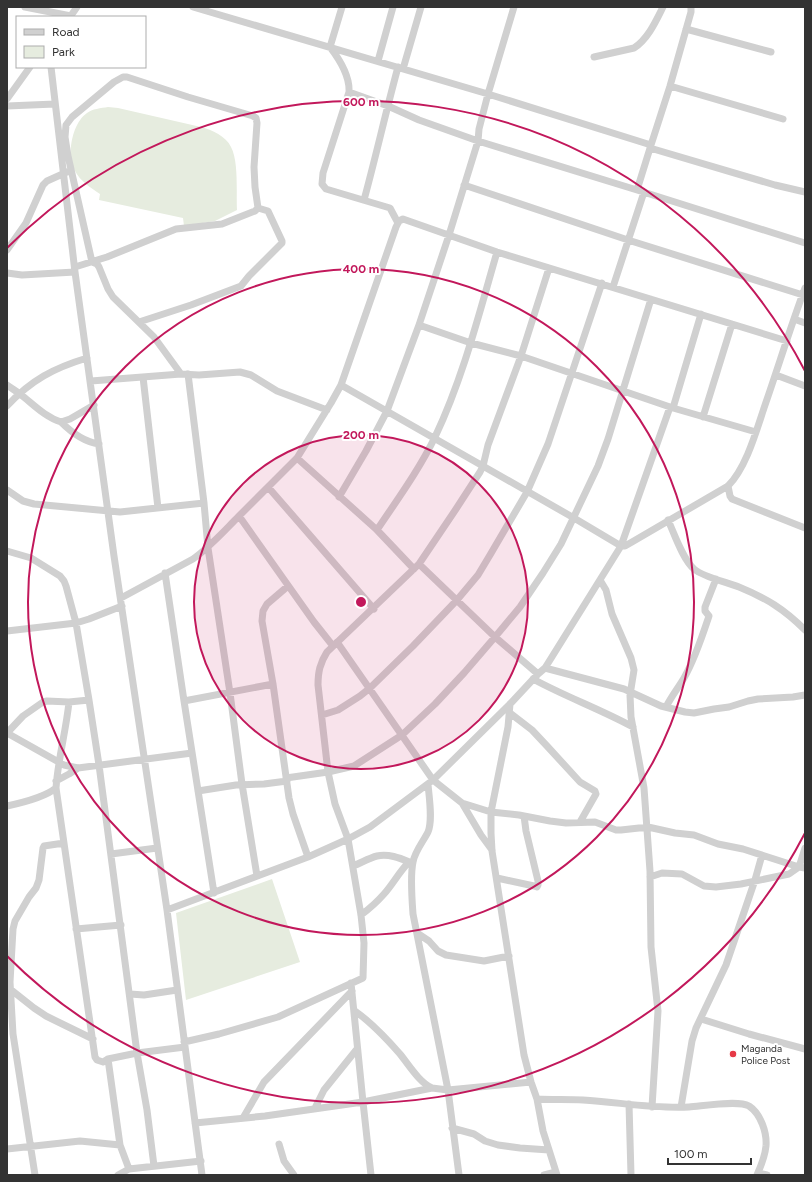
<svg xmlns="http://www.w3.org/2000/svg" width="812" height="1182" viewBox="0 0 812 1182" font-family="Figtree,sans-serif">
<rect width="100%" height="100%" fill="#fff"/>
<path fill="#e6ecdf" d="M108,107l10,1 83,19c11,3 25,9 30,20 8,15 5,46 6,63l-22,11 -31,5 -1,-8 -84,-18 1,-6c-9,-6 -20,-13 -25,-23 -9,-15 -3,-48 12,-58 5,-4 14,-5 21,-6z
M272,879l28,83 -114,38 -10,-87z"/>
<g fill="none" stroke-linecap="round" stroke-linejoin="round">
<path stroke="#d0d0d0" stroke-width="7" d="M25,7l46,9
M193,7l295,87 163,51 -14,45
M342,7l-12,40c10,13 20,29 19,45l-26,81 -1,11 4,5 64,19 8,15
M70,17l7,-10
M686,29l85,23
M594,57l40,-9c14,-9 22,-27 29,-41
M378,61l15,-54
M51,67l24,205 39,284 53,354 35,265
M403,69l18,-62
M670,86l113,33
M349,92l39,14 31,14 59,21 159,49 168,53
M7,99l23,-32
M7,106l48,-2
M651,145l19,-59 21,-74v-5
M650,148l125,37 30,7
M464,185l164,55 175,55
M364,200c12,-44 22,-89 34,-133
M7,250l19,-27 17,-38 4,-4 20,-9
M75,267l32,-10 69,-28 46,-5 33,-13 3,-3 10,3 14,30v2l-33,33 -8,10 -50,19 -52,17
M7,273l15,2 53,-3
M613,287l31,-95
M794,319l11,4
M419,325l52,18 50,13 152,52 83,24
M181,374l-27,-37 -41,-40 -5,-8 -9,-22 -2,-3 -5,-2 -24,-106 -3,-19 1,-12 6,-8 42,-35 9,-5h4l61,20 65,19 3,2 1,5 -3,44 1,20 3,21
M188,374l16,129 4,45 22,145 12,91 15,92
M776,375l29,11
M143,377l15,131
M91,381l90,-7 18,1 41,-3 11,3 26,16 50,19
M7,385c4,3 9,6 13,9 13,10 25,23 41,28l9,-3 24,-14
M341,385l233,133 47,28 49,-139
M7,406c24,-26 47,-38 80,-48
M673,408l28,-94
M703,417l29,-93
M61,422c11,11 23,20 38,22
M297,458l80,72 37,39
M728,486l2,10 2,3 73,29
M268,487l106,122
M7,490l16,11 11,3 86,8 84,-9
M339,497l27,-46 21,-40 32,-86 30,-90 29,-94 1,-12 9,-35 26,-87
M668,520c6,13 15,40 26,49 9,8 32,13 45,18 27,11 45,22 66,43
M377,530c20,-30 42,-60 58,-93 28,-59 44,-123 62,-185
M7,551l24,7 29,18 4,5 2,5 10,37 13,77 10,65 38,288 10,57 7,56
M419,564l76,73 43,37
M165,573l19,128 30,192
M600,580l6,10 6,24 19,44 3,12 -4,25 1,22 13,71 6,83 1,76 7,64 -6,96
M288,586l-21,18 -4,7 -1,10 11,63 16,114 4,16 15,43
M121,598l72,-39c17,-12 31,-28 46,-43
M7,631l69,-8 13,-4 33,-13
M337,642l96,138 29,23 29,9 28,3 31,6 16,2 29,-1 21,8h5l27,-3 27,6 19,2 24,9 25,5 56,18
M333,646l-19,-24 -75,-106 58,-58 34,-55 10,-18 55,-158 3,-6 4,-2 94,33 290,89
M545,668l64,17 15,4 37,17 24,6 9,1 20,-4 15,-2 19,-6 10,-2 35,-2 12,-2
M533,679c33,18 67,30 100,48
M184,701l89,-17
M510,704l-2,23 -17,85v21l1,18 32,204 7,27 6,17 6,32 14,44
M666,707c5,-10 12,-19 18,-29 11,-19 18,-41 25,-62l-4,-5v-4l11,-28
M510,713l22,17 15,16 33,36 15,9 1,3 -16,28
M322,715l16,-5 22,-14 10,-8 43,-42 44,-46 21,-25 12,-20 37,-63 21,-48 54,-161
M7,733l57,32 14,3 114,-15
M7,733l16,-17 20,-14 4,-1 22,1 20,-2
M286,778l42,-6 26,-6 48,-31 33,-31 29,-31 31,-36 25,-30 23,-34 18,-29 37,-78 10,-27 43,-140
M56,781l13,-7 9,-6
M428,784c1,13 5,36 0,48 -5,10 -13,19 -15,30 -3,14 -1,38 0,52l35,176 11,85
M56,788l39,269 2,3 6,2 5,-3 29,-6 48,-6
M198,791l38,-6 28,-1 23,-3
M462,803l19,32 11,15
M7,806c14,-3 38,-9 49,-18 2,-29 10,-57 13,-86
M805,848l-6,19 6,1
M111,854l46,-6
M353,866c8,-3 16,-8 24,-10 12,-3 25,3 35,7
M650,877l12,-4 20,1 22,12 12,1 25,-3 48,-10 10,-7
M497,878l37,8 3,1 1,-2v-4l-12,-50 -2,-15
M167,910l141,-53 40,-18 22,-12 63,-47 77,-76 28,-30 7,-6 76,-122h4l7,-4 96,-56c18,-18 28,-54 36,-78 14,-40 26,-80 41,-120
M361,915c8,-6 16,-13 23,-21 9,-10 15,-22 25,-32
M76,929l45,-4
M417,933l12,8 9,10 8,4 38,6 25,-5
M351,983l12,119 8,73
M10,989l24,19 12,8 47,23
M130,994l14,1 33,-5
M355,1011c17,12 31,27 45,43 9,11 19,28 32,34
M701,1019l48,15 56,15
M184,1042l35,-8 59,-17 85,-39 1,-35 -3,-28 -13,-76 -13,-35 -7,-32 -10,-87c0,-13 2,-22 9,-33l92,-88 37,-55 24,-37 3,-6 5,-21 33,-89 28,-88
M108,1059l12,86 9,24
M537,1099c15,1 31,0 46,1 35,2 70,9 106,7 14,-1 49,-7 60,-1 12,8 18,27 17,40 -1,10 -5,20 -9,29
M629,1104l2,71
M681,1107l11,-66 4,-13 30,-63 29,-85 7,-25
M315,1108l9,-18 33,-41
M243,1118l21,-36 88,-91
M195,1123l70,-7 98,-14 69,-14 16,2 83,-8
M452,1128l22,6 11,7 13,4 22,3 29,2
M279,1144l5,17 10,14
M7,1149l73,-8 40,4
M758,1173l9,2
M35,1175l-22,-141 -3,-52 3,-53 2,-8 14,-24 7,-9 3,-8 4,-32 1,-2 20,-3
M118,1175l11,-6 72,-8
M544,1175l12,-3"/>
</g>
<circle cx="361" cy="602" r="167" fill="#c2185b" fill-opacity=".12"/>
<g fill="none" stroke="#c2185b" stroke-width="2">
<circle cx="361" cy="602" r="167"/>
<circle cx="361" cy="602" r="333"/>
<path d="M805 833A500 500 0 0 1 7 956M7 248A500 500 0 0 1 805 371"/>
</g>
<circle fill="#e63946" stroke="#fff" stroke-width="1.5" cx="733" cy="1054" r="4"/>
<g text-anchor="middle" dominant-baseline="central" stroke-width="4" stroke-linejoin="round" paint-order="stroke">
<g font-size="10" fill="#333" stroke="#fff" text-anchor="start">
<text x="741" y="1048">Maganda<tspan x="741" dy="12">Police Post</tspan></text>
</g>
</g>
<circle cx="361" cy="602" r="6" fill="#c2185b" stroke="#fff" stroke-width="2"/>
<g font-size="12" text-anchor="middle" font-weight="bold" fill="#c2185b" stroke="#fff" stroke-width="4" stroke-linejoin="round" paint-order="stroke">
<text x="361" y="106">600 m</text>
<text x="361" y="273">400 m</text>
<text x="361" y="439">200 m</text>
</g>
<rect width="812" height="1182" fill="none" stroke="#333333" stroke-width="16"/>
<rect x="16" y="16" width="130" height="52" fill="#ffffff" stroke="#adadad"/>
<rect x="24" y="29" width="20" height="6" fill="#d0d0d0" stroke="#adadad"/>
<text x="52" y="36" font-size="12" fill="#333333">Road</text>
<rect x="24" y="46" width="20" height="12" fill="#e6ecdf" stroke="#adadad"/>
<text x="52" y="56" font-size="12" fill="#333333">Park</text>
<path d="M668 1158v6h83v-6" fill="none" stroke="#333333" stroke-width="2"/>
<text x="674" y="1158" font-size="12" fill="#333333" stroke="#ffffff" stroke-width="3" paint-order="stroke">100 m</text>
</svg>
